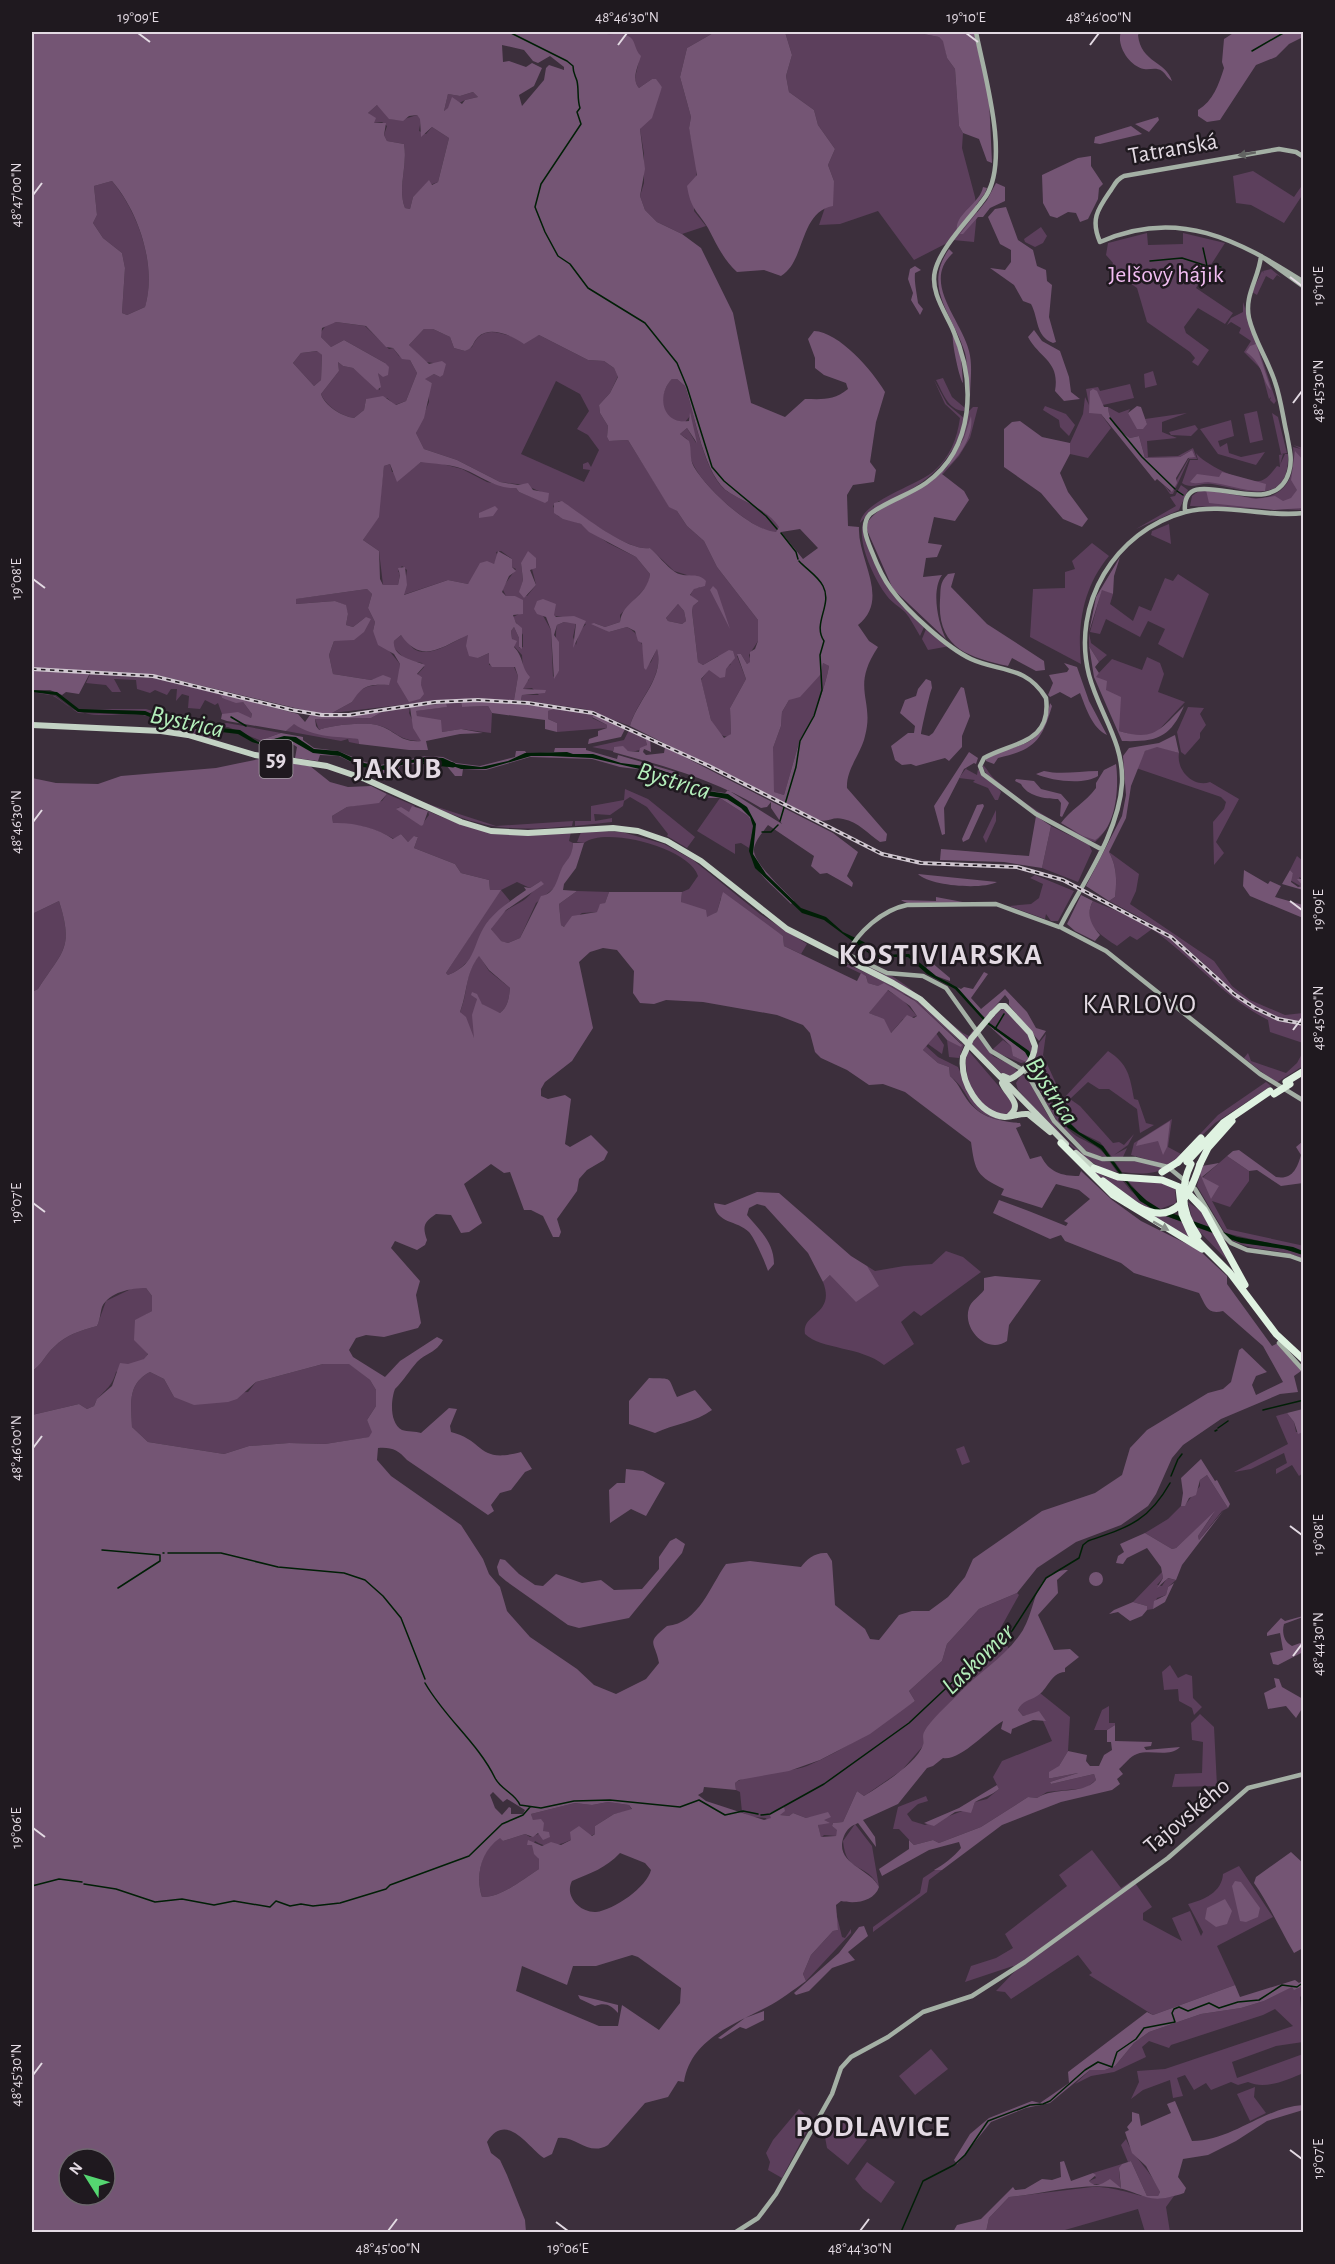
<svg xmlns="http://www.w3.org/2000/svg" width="1335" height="2264" viewBox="0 0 1335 2264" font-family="'Alegreya Sans',sans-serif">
<rect width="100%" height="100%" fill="#3c2f3c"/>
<path fill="#5c3f5c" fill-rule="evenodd" d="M599,32h116l-28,16 -7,29 11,40 -2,11 8,38 -3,45 12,15 -24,8 -25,-12 -12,-12 -5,-14 4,-13v-29l-4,-25 22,-42 -10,-8 -13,9c-9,-10 2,-21 -1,-32 -3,-8 -13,-16 -19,-22l-13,2z
M785,32h128l26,5 5,4 3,17 8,11 4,57 4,7 -1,15 13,49 2,15 -3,30 -21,-2 -39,20 -36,-49 -38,13 -21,1 15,-44 -6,-16 7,-16 -17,-24 -4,-15 -25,-18 -3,-16 6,-21z
M473,92l5,5 -13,3 -21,11 4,-17 12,2z
M377,105l3,1 10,13 11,1 16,-5 4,4 -2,12 7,3 6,-7 17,11 -11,44 -16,6 -9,9 -3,12 -5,-1c-8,-21 3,-41 -1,-64l-17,-3 -3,-6 3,-9 -5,-4 -8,1 -6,-10z
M1253,171l41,26 9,-13v10l-19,29 -33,-18 -15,-2 -3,-27z
M112,181c27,32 45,86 33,126l-18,8 -5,-2 3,-45 -3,-15 -19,-15 -10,-15 4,-8 -3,-29z
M1041,227l6,9 -4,7 -8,4 -10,-5 -1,-3z
M1147,233l1,12 35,-1v-11l42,10 -29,45 37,25 -8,11 -27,-16 -14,19 2,6 23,17 -11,16 -6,-4 3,-4 -5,-6 -43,-30 -10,-34 -27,-19 3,-6 -7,-8 2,-12z
M1271,269l11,9 -5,-3 -4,5 -7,-4 -9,19 -5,-3 10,-21 2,2 -1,-2z
M1243,302l33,99 -2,3 -4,-4 1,-3 -2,2 -8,-30 -17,-17 7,-11 -12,-8 2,-5 -10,-6 -4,3 4,-7 12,-6z
M336,322l29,4 24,23 4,-1 6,8 11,4 7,13 -11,28 -11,4 -8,-7 -21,1 -2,11 -10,8c-13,-2 -28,-12 -33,-24l18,-23 -1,-9 5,4 10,2 27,22 -2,-17 7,-10 -41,-23 -13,7 -10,-10v-5l6,-8z
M424,329h9l17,8 4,11 11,3 7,-4c13,-30 37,-5 58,-9 3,0 6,-2 9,-3l49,25 16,1 10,7 4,8 -8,17 -11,12 1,8 8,13 -1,11 2,4 19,-1 41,66 8,5 10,15 17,15 13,26 41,53v21l-9,14 2,7 -4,2 -6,-10 -4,2 9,23 -16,29 1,26 -3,3 -8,-2 -9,-15 -10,-40 8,-11h16l6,-5 -13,-8 -15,9 -5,-3 -6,-51 1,-5 6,-5 -9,-5 4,-8h6l-10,-12 -16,-5 -24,-23c-22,4 -71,-35 -91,-47l-6,5 5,10 23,8 27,19 28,14 14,17 -2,11 -28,30v7l-15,5 -11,-4 15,9 18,-5c15,8 19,24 17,41l7,-6 6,-14c8,30 -20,51 -27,78l-46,-17 -63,-9 1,-5h17l-7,-7 -9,1 2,-7 4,-2 -6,-10 -1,-15 -9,-10 -2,-14 3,-4 5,11v10l4,-1v-12l-10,-18 6,-3 -4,-18h-9l-4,-8 14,-19 -4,-2v-8l-11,-8 -5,1 2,5 -4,7h-4l-22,20 -20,-4 -45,15 4,-25 -5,-4 -4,5 2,3 -2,11h-15l-4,-34 -16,-11 15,-23 6,-51 6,-2 2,8 17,-1 12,-9h14l27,7 25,13 29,6 3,4 26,10 -4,-10 -16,-7 -25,-3 -43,-22 -33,-11 -8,-16 13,-31 -1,-11 4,-8 -8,-4 10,-5 6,3 -7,-14 -7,-1 -17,-17zM556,381l24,13 9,17 -12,18 11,6 11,15 -8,17 -3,-5 -5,2v5l7,1 -6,12 -63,-28zM521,563l11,6 4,16 -9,11 -7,-6 3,-10zM542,614l28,4 16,6 -7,8 -3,13 -3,-8 3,-14 -12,-1 -7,3c-3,14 1,31 2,46l-6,6 -2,-47z
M318,351l4,4 -1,25 -7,6 -21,-23 8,-10z
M1153,371l4,14 -12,3 -1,-14z
M943,378l9,19 13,11 -1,3c-16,-1 -21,-18 -28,-31z
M672,379h5l8,7c10,28 19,93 45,107 16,10 39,18 50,34l-4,6c-25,-3 -71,-45 -82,-67 -5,-8 -5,-19 -7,-27l-7,-5 7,-6 9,15 -6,-27 -5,6c-4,-1 -10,-1 -14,-3 -15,-8 -8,-32 1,-40z
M934,380l13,24 18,15c-9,37 -33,60 -67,78 -14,7 -27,13 -38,26 3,-22 56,-37 74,-52 16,-14 23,-32 26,-53l-15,-14z
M1130,384l4,14 -31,7 -2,9 10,14 -23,30 -18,-4v-11l13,-29 2,-17 4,8 -3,-16 12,-2 2,4z
M1045,406l21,8 9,11 -6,11 -9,-9 -1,-7 -16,-10z
M973,407h5l-8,31 -11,18 -16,18 -2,-1 20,-28 7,-33z
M1108,407l11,6 11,-4 -2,4 19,11 -2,-5 42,-6 -25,9v10l15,6 -30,3 1,16 30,-1 15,-8 4,11h-8l-16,35h-3l-7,-10 7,8 19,-34 2,-1 1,-7 -12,7 -35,1 -6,-22 -9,2c-12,-8 -21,-16 -22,-31z
M1257,411l6,29 -13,3 -6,-29z
M1272,413l6,4 9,36 -6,1z
M1231,420l3,16 -16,5 2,6 7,-4 2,10 12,4 24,-5 -9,13 -38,-11 -18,-25z
M1195,425l3,4 -7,7 -20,-1 -2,-3z
M1293,445l10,3v62l-113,-4 2,-10c23,-22 63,21 92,-9 10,-11 10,-26 9,-40l8,2z
M1196,453c8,11 48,31 63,28 8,-1 13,-9 18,-15l3,1 -1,-12 4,-1 -3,11 5,-11h3c2,54 -44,36 -76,30 -12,-2 -20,6 -30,-1l8,-23h8z
M1181,485l7,5 -9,20 -43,19 40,-23 -6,-9 5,-1z
M863,522v8l25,59 37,36 -5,11c-5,-8 -9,-17 -15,-24 -6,-6 -13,-9 -18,-16 -13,-17 -30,-53 -24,-74z
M1169,524l2,20 -20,-9 1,-4z
M1092,543l17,13c-26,31 -32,69 -28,108l-51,-27 3,-48 32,-1v-16l10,-3 -3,-8z
M1178,574l31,20 -26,64 -25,-14 7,-15 -17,-8 -8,16 -34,-18 -6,15 -10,-2 12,-43 11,5 -3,10 23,17 6,-15 12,5 14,-33 8,3z
M367,589l5,5 -4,14 7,14 -2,9 27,33 -1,9 22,11 1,-7 -5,-2 7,-8 -2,-4 -16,-3 -13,-13 1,-6 7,-6c5,3 8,10 13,14 14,10 42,-8 54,-15l10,24 11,-5v12l25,2 4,9 -4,24h-71l-111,13 20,-11c6,-16 21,-18 37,-17l-12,-7 -6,2 -38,-6 -4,-19 5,-14 7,-2 25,-22 -13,10 -7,-2 2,-11 -3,-9 -10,-4 -39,3 -1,-5z
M678,604l6,7 2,10 -4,3 -14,-3 -2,-3z
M926,629l24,17 -22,4 -6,-11z
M1089,633l2,10 16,12 -8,7 -10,-16z
M1147,657l13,6 4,11 -6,18 27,10 -30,32 -15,3 -21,-6 -13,-41 -11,-13 17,-18 30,11z
M823,663l6,3c-3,19 -17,59 -29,73l-16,56 -11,-3v-44l8,-22 1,-14 7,-12 32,-26z
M90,674l64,4 66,15 2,5 21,4 9,12 -1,4 -29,-4 -4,-11 -3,2 -10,-5 -5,9 -12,-1 1,-12 -7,-2 -6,7 1,-12h-6l-4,6 -12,-5 -5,3 -13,-4 -1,-9 -22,-1 7,13h-9l-6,-7 -20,-2z
M32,692c29,0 30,16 52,21 15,4 36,1 52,1 18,2 34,11 52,14l-2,4 -25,-5 1,-4 -17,-8 -67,-2 -23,-17z
M461,702l1,5 26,-1 4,7 -1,20 -30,-4 -19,3 -25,-16 -2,-5 31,-4v-4z
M410,707l-1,6 13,28c-26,0 -25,-11 -45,-16 -11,-3 -47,0 -58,5l-4,-11 56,-1 11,-6z
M1188,707l16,1 -4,6 6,11 -6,8v5l-15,17 -4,-3 -4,-20z
M558,708l36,7 -2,3 15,7v3l-50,4v-9l-9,-4v-8z
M82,709h64l43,14h-16l-28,-12z
M192,722l20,3 15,-2 54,10 -17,6v3l-36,-15 -37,-2z
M294,723l64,16 1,5 -10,-2 -1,-3 -7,2 -55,-10z
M191,727l26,3 -4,2 -2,7 -21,-6z
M629,730l16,8 2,7c-12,10 -19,6 -33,2l-1,4 -21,-4 32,-7z
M1157,746l22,7c-3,17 14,35 31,29l29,17 -23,43 8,11 -10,12 -1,-43 11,-13 2,-7 -5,-5 -85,-29 9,-17z
M982,764c5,4 8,12 15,17 24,20 72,55 102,56l4,-3 -8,8 -9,-3c-23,-12 -100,-49 -104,-75z
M967,767l-1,2 11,6 1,-6c6,10 17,14 23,23l-3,8h-3l-7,-12 -15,-6 2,-2 -16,-2z
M625,789l23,10 47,38 -8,11 -20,-12 1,-2 -21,-27 -17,-10 -6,4 -1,5 -13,9 -16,-1 1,7 17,-3v4l-37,4v-5h16v-15l33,-6z
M387,794l28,12 -6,7 -12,-6 24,19 8,-11 -1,-4c52,24 86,27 143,21l-2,9 4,2 -1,13 -11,14v6l-7,12 -18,15 -16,35 -12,5 -8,-2 -9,-12c6,-16 20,-21 33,-29 7,-5 12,-13 17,-19l-11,7 -13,-6 -16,8 9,11c-29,22 -29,62 -62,74l-2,-2 54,-83h-10l-1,-10 -28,-7 -6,-9 -41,-16 4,-11 -3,-1 -7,6 -7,-8 -7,5c-16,-10 -41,-17 -61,-15l-1,-8 15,-9 35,-6z
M720,798l28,18 6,8 -5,24 -8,-5 -6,1v10l-38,-23z
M425,803l71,23 77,-5 -1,5c-63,6 -90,3 -147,-23z
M996,810v11l-10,22 -3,-6z
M1051,826l38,19 3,6 -14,31 -36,-14z
M597,831l25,1 42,12 29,16 67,54 47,30 -6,10 -17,-8 -1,-10 -62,-38 -4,14 -10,6 -26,-16 1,-10 7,-3 9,-13c-8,-28 -93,-50 -114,-33l-7,-1 4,-10z
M1109,852l30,22 -3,17 -6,13 84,57 18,25 18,14 35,15 18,-2v9c-54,-4 -82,-47 -122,-78 -22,-18 -48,-30 -72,-43l6,-4c2,-16 2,-30 -6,-45z
M1297,856l6,5v18l-4,-2 3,10 -12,-7 3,-7 -3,-3z
M1035,875l39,16 -16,30h-7l-5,-7 -1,5 -36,-13 22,-2 8,-6 4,-14 -13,-6z
M577,891l32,1 -4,11 -6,4 -1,5 -16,1 -18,14 -3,-2 -2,-21z
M59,901c15,48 4,49 -21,88l-6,3v-78z
M1093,901c25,11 51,19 74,35 46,32 76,84 136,89v18l-33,-11 -2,-12c-44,-22 -76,-63 -116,-91l-15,11 -7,-4 -13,10c-17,-12 -36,-22 -24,-45z
M479,955l10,16 21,17c-1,10 -2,19 -10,25l-14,-5 -9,-9 -3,42 -14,-29c9,-22 4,-37 19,-57z
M850,958c46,10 78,48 113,75l6,3 4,-6 20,26 20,10 5,6 -7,5 -9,-3 -78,-75 -30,-19z
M843,962c27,13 56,25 80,43 15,12 28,27 41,40l-5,13 -10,-1 -2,-17 15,4 -47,-43 -9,-6 -38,-12 -2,-7 -25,-12z
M887,990l16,10 14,16 -14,3 -13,15 -14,-18 -7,-3z
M1003,1008c13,13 33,26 28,46l-43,-32z
M936,1033l8,12 -2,9 -14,-10z
M1046,1034l-3,21 20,44 45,-48c20,13 22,25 26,48l4,1 8,23 8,2 -14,8 -3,-24 -28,-20h-10l-11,-7 -18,17 10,7 33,37 6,-1 5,3 10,-11 -6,11 -14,10 13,-7 -4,9h-11l-12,-15 -21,-10 -11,-10 -33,-62 4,-17z
M1003,1040l8,6 3,10 12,6 -5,1 -26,-11 -2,-3z
M926,1046l12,11 20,10 14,31 30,23c-39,-10 -28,-26 -52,-45l-1,-9 -11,-4 -15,-13z
M967,1049l47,55 -6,10c-33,2 -46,-39 -41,-65z
M1303,1052v14l-27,17 -32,-25 4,-5 3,8 35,12 11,-10z
M1033,1063c10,21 20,49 36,67 12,12 27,12 38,27 -41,-3 -61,-57 -78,-88z
M1021,1075l6,1c18,35 37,80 83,86l7,10c-33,-3 -76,-57 -99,-82l-2,-7z
M1266,1082l5,4 -56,37 -45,43 -39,-11 3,-12 38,-24 -4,28 13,7 37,-39z
M1227,1156l22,15v10l-19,26 -18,-6 15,28 73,16 3,1v5l-78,-18 -28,-47 3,-12 12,25 -10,-21z
M1137,1161l29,7c-13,7 -29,6 -44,4l-7,-10z
M1086,1167l20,10 16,3 9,11 20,18 -17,-8z
M1127,1180l35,3 13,5 1,15 -16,6 -17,-11z
M1121,1198l61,24 15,22z
M1188,1202l14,10 8,16 -17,-6z
M1195,1227l18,6 14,27z
M1230,1239c24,8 50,6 73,16v4c-24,-12 -50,-6 -73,-20z
M946,1251l17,6 18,15 -60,44 -7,-5 -13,11 13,22 -30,21c-24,-19 -62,-15 -79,-31 -4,-21 31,-19 18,-52l7,-7 37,-9 8,5 29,-5 28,-2z
M133,1288h13l6,8v15l-17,10v19l13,13 -3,6 -29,13c-5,19 -16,19 -22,34l-7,3 -8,-5 -47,11v-44c10,-6 13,-16 22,-24 13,-13 26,-16 43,-21l9,-25z
M323,1364h27l20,16 6,10v16l-9,14 6,12 -3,5 -45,7 -36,-1 -40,3 -25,8 -76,-12 -16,-15c-1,-23 -5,-43 18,-55l14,7 10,18 74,-5 8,-10z
M1287,1413l7,9 2,10h7v41l-4,3 -7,-11 -16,9v-5l11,-6 -3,-10 -33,16 -17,3 54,-28 -12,-28z
M964,1446l6,16 -8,3 -6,-16z
M1207,1475l21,33 -6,3 -23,29 -1,-4 16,-23 -38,35 -4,1 -27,-16 23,-14 13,-13 4,-1 15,-19v-6z
M1162,1572l1,6 -6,7 5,1 5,-8 9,2 -8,7 -2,8 -9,3 -4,11 -6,1v-4l-14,-4z
M1017,1593l2,2 -20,36 10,18 -50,44 -35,39 -1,14 -21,24 -38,26 -7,-5 -14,31 -10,1 -1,3 6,4 -2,6 -12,-1 -3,3 -3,-13 6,-5 -5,-4 -13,2 -13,-5 -4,3 -11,-1 6,-8 -15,6 3,5 -5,2 -1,-2 -15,-1 -9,-5 -2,-20 -4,-2 -1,-7c14,-11 53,-10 72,-17 39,-16 73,-42 108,-65l-6,-10 33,-30 5,-17 32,-35z
M1170,1665l8,13 8,-4 6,2 1,22 9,9 -8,8 -2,-7 -13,-7 -1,-12 -14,1 -2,-18z
M1040,1693l30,24 -2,34 -16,27 26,-5 -28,9 1,2 43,-10 2,6 -10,8 -39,4 -10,6 -9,-1 -47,30 -42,16 -6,-3 -19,5 -15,-16h-6l5,-22 28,-11 2,5 -10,3 -11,10 5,7 13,4 48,-18 2,-5 12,-3 12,-10 -6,-12 9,-16 50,-20 -13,-29 -16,4 -5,-6 4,-7z
M1109,1706v17h6v2l-8,5h-13l8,-20z
M1200,1714l14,13 3,59 -45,1 3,-13 27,-1 1,-31 -11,-2 -1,-17z
M608,1802l21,3 3,5 -18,4 -19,12v8c-8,4 -16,3 -24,6 -13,5 -23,10 -36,1l-2,4 6,14v10c-16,10 -38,29 -57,28 -7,-22 -1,-46 18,-60l3,4 22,-7 5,3 14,-5 -11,-11 -2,-7 44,-11 17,2z
M855,1824l17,22 7,41c-13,-26 -33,-12 -36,-46z
M1092,1850l29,38 12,-8 19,27 -9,6v7l39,21 -10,-23 18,-7 11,25 2,-4 -15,-28c16,-4 34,-12 35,-30l16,-8 34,51 -56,29 18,39 -82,30 -64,-40 3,-2 -14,-18 -67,44 -6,-7 -9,-1 20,-21 -3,-4 -48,16 6,-16 25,-8 17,-10 -8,-14 62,-48 -8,-11z
M935,1870h7l-13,10 -2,12 -54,40v-5l47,-34 3,-15z
M835,1908l7,29 3,1 6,-9v4l-45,48 -3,-7 8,-19 22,-24 5,-1z
M1303,1981v13l-3,3 1,12h2v33l-27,4 -44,16 5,16 66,-24v19c-15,7 -38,17 -55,9l-10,3 -7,-3 -20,8 -5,-7 -12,7 -9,-15 -8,3 6,18 -10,2 -3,-18 -27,10 -12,9 8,-17 -2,-11 28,-2 128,-43 -18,-17 -12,6 -92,30 -2,3 -20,-7 -7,6 4,10 -32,15 -23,4 -16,8 15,-14h15l10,-4 19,-23 15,-11 52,-18 40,-6 23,-7z
M931,2049l17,20 -33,26 -16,-19z
M1255,2087l-1,10 12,16 -16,8 -13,-27z
M799,2109l13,12 -30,57 -14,-8 2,-8 -4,-9 7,-13z
M838,2119l29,21 -19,25 -21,-17 -2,-11z
M1126,2139c8,20 26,32 34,53l-2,4h-11l-16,-35 -3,1 -7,-17z
M867,2162l28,20 -14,21 -18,-14 -8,-10z
M1122,2164l-3,8 2,16 -5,-3 -24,-1 -3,-3 7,-3 -3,-5z
M1092,2187c33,-1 50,16 82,9l-8,11 4,25h-25l-7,-23 -80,23h-72l3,-14 20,-21z"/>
<path fill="#745574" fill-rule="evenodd" d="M32,32h567c10,5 19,-1 29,4 8,3 6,14 13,20 -3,10 -10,23 -2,32l13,-9h4l6,8 -10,31 -12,11 5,40 -5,27 5,14 12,12 25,12 19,14 32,65 18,90 34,14 20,-18c17,0 28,2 43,-10l-2,-6 -22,-8 -9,-7v-10l-7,-19 6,-8c25,1 59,40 71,61l-9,30 -6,40 6,8 -2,12 -21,3 -6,10 1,31 11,1c-2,32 32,72 -1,98l11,16 9,6c-28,42 -3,52 -13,89 -4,18 -19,33 -18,52l40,46 -1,7 -6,1c-12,-8 -21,-20 -37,-23 -12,-3 -14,5 -28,0l-185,-93c7,-26 35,-48 27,-77l-11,21 -2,-2 -2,-25 -4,-2 -3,-10 -8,-4 -18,5 -18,-8 3,-1 11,4 15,-5c2,-21 27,-24 30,-48l-14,-17 -47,-25 -8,-8 -18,-5 -9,-6v-10l8,-2c19,13 66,51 88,47 8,7 16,18 25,24 11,7 22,-1 31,9l-1,5 -11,3 -4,6 9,6 -6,5 -1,5 6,51 5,3 26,-15 4,1 2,7 -9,11 -1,8 -5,1 -11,-8 -8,9 10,41 13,18 7,-4 -1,-26 16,-29 -9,-25h4l6,10 3,-2v-10l5,-3 3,-8v-21l-41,-53 -13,-26 -17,-15 -10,-15 -8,-4 -41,-67 -19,1 -2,-4 1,-11 -8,-13 -1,-8 11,-12 8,-16 -4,-9 -10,-7 -16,-1 -49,-25 -15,9c-11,-8 -34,-19 -46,-7 -6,6 -4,11 -13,14l-11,-3 -4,-11 -17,-8h-9l-15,16 20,19 13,-3 4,3 -3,11 -3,2 -6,-3 -9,5 7,4 -8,35 -8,15 8,16 33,11 43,22 18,3 10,-2 5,7 16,3 -1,8 -3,2 -26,-11 -3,-4c-21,1 -34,-12 -53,-19 -14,-5 -28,-5 -42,-7l-24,20 -7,-18 -6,2 -5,51 -16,23 16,11 1,28 3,6h15l2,-10 -2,-7 7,-1 2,18 -3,10 44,-15 20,4 12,-21 7,-2 7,3 4,-13 14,8v8l4,4 -7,5 -7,16 4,4h9l8,4v14l-10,1 3,8 6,5v21l-3,-2v-9l-5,-11 -3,4 1,8 5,2 -3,6c10,10 7,21 16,30l-7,12 23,1 -1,3 -23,2 -1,5h-7l4,-24 -3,-9h-23l-3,-4v-10l-11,5 -9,-2 -3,-10 2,-11c-27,12 -46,30 -67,0l-7,6c-2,17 20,19 31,24l-8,9 5,3 -1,8 3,9 -4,5 -11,3 -12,-20 3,-18 -6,-10 -16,-9 -5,-14 2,-9 -7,-14 4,-14 -5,-5 -71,10v5l39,-3 11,4 2,9 -2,11 7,2 13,-10 5,2 -7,13 -10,8 -20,1 -5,14 4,19 38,6 12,-5 8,3 -2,7c-21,-1 -26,0 -37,17l-20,11h-16l-159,-38 -66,-4 -12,23 -13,-2 -4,3 -12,-5h-18zM502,45l22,5 9,11 5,2 12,-7 14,11v3l-15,-5 -3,3 -2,12 -22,26 -3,-11 15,-9 8,-18 -10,-5 -6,4 -17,-6 -6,1zM473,92l5,5 -13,3 -3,4 -10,-7 -4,11 -4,3 4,-17 12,2zM377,105l12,14 14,2 6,-5 8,-1 3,4 1,18 11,-10 17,11 -11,44 -6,3 -3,-5 -16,17 -3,12 -5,-1c-8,-21 3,-41 -1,-64l-17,-3 -3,-6 2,-12h-12l2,-5 -8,-5zM112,181c27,31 45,86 33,126l-18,8 -5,-2 3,-45 -3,-15 -19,-15 -10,-15 4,-8 -3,-29zM336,322l30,4 20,21 7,1 9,11 8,1 7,13 -11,28 -10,4 -13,-9 -17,3 -2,11 -10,8c-13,-2 -29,-12 -33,-24l18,-23 -1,-9 5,4 10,2 24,22 4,-3 -3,-14 5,4 5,-2 1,-8 -4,-4 -41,-23 -13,7 -10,-10 1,-9zM317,351l5,4 -1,25 -7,6 -21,-23 8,-10zM672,379h5l8,7c10,28 19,92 45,107 16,10 39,18 49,34l-3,5c-26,-2 -69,-43 -82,-65 -5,-9 -2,-17 -5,-26l-9,-7 7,-6 10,15 -7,-31 -1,9c-27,4 -33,-26 -17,-42zM800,529l18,19 -15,11 -22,-27zM678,604l6,7 2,10 -4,3 -14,-3 -2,-3zM823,663l6,3c-3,19 -17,59 -29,73l-16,56 -10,-3 -1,-44 8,-22 1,-14 7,-12 11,-3 21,-23z
M715,32h70l7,23 -6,21 3,16 25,18 4,15 17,24 -7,16 6,16 -1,25c-34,6 -27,55 -52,70l-17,-6 -27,2c-14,-13 -20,-27 -29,-44 -11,-18 -17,-18 -21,-42l10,-11 -8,-47 2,-11 -11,-40 7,-29z
M913,32h61l15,66 3,65 -5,-2 -8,-22 -16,-6 -4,-7 -4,-57 -8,-11 -4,-17 -4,-4z
M1121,32h19l-2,3c3,28 28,26 34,46 -4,-2 -6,-7 -10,-10 -6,-4 -12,-1 -18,-2 -15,-3 -28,-24 -23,-37z
M1235,32h68v5l-14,7 -13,13 -20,8 -36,55 -13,2 -9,-6v-6c15,-9 21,-26 26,-42l-2,-6 2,-23z
M1158,117l1,3 -10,12 -14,-8z
M1131,126l11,8 -42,10 -6,-1 1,-6z
M1091,156v10l12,18 -4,4 -1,11 -10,20 -8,3 -4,-9 -8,-1 -11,6 -7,-2 -7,-13 -1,-28 36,-17z
M996,183l9,4v14l-15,7 -7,9h-5l-15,17h-3l27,-34z
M983,187l4,1 -2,5 -28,38c-3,-17 23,-27 26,-44z
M1006,207l12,33 15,10 4,16 9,4 1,11 5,4 -3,32 7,25 -3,1c-18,-7 -14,-24 -22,-39l-8,-3 -9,-16 -24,-17 15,2 6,-8v-12l-11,-6 -12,-27 7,-8z
M949,249l4,4c-32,29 8,66 16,98 4,15 1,31 1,47 -5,-11 -1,-31 -5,-45 -12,-39 -43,-65 -16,-104z
M915,266l6,4 -6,3c-1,9 2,21 3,30l5,6 -3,6 -9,-15 2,-7 -5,-14 2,-10z
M1034,330l8,11 18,10 9,26 2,15 9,7 -16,2 -9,-10c5,-30 -14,-31 -27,-54z
M953,334l8,22 2,27c-4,-5 -12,-44 -10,-49z
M1256,344l15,46c-9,-8 -7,-26 -25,-38l4,-6z
M1093,389l4,2 7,16h4c1,15 10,23 22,31l9,-2 6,22 35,-1 12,-7 3,7 -7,1 -12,20 1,5 -5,9 -15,-13 -2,2 -54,-67 -12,-1 1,-22z
M1137,406l4,1 6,17 -4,5h-6l-9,-16z
M971,416c3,19 -10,39 -24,52l17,-30z
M1020,421l22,16 28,6v11l-10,19 8,19 20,27 -6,8 -19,-8 -22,-26 -37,-26v-38l8,-7z
M1295,451l9,10 -2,47 -28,2 -65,-7 -3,-13 50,9 19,-3 8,5 8,-3 6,-8 -6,-10z
M944,470l-2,4 22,17 5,9 -14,21 -21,-4 -6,26 14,2 -5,12 -11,1 -3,19 19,-2c-11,16 -4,48 4,64l-53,-50 -27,-61c1,-20 62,-42 78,-58z
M1222,472l44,12 -1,7c-20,1 -37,-7 -57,-9 -7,0 -11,3 -18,0l7,-8 22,3z
M495,506l3,3 -5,7 -14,2v-5z
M528,551l8,7v10l-6,2 6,15 -12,13 -5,-6 4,-12 -2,-17z
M1120,557l-6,19 -1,18 -11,-4 -13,42 7,-35z
M955,573l-4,14 36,37 57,37 1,9 -9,1 -24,-13 -4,8c-40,-9 -71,-18 -68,-66 1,-11 -1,-17 8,-26z
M713,586l4,4 13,39 -20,-39z
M543,599l13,5 -2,11 2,2 18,-1 12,5 -13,27 3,-24 -12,-2 -7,3 -3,10 5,7v29l-5,8 -3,-49 -5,-13 -9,-3 -3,-5 3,-8z
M1089,646l10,16 -4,5 4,6 -3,4 11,4 -1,9 15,7 -2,34c36,11 41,-2 65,-25 -14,32 -27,36 -62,35l-28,-64z
M1064,663l13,4 12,34 18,34c-15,-7 -21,-27 -27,-42l-9,5 -11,-6 -10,5 -2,-2 5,-12 -4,-8 18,-3 2,-3z
M926,679l5,2 1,7c-2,3 -11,43 -11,46l8,2 4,-3 28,-46 3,1 6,28 -8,20v11l-13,14 -4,-3 -29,8 -5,-2 -9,1 -7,-5 -4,-14 17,-13h6l1,-7 -15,-13 5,-13 11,-4 2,-7z
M220,693l78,21 7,8 5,-7 20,2 52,-5 -11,6 -56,1 1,7 3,4c11,-5 47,-8 58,-5 19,5 22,18 44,16l-8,-13 -3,-21 36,-4 1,4 -31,4 1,5 24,4 1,12 19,-3 22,4 -23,1 -34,7 2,9h-19l-50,-6 -1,-5c-22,-3 -44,-1 -64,-15l-8,7 -59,-10 -6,-2 1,-5 16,-2 13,6 1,-4 -9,-12 -7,1 -14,-5z
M461,702h35l62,6 -10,3v8l9,4v9l-12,-3v-9l-53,-7 -4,-7 -26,1z
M1050,703l2,3c-10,34 -17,44 -54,52l-4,6 -8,-3v-3c35,-18 55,-6 64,-55z
M594,715l32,12 -5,10 -33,7 1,-5 9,-3v-5l9,-3v-3l-15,-8z
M281,733l22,4v3l11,8 24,3 27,11 15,3 46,-9 17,1 13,6 24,3 35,-9 1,-6h9l2,3 27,-2 1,-4h31v2l31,9 1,-4 58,17 18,17 31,4 3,-3 54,34 -11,-16v-6l-4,5 -6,1c-46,-28 -96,-42 -148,-56l1,-5 9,-1 5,5 11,1 1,-4 7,-3 -2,-7 5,1 1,13 -7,-3 -1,3 3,3 18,-2 1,-6 168,86 25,19 -11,24 6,7 -1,4 -25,-14 -7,1 -9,-8 3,-10 -46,-31c-5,7 -14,17 -14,25 -1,13 31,41 40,51l-3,3c-28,-29 -48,-36 -37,-79l-6,-9 -28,-18h-14l-12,-5 -16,-13 -26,-9 -32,-4 -28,-8 -62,-2 -44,13 -23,-1 -1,7h-7l-9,-11 -18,-3 -28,4 -3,7h-14v-4l-22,-2 -22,-11 -19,-1 -2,6 -23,-3 2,-11 -9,-6h-8l-2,-3 -14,4v-3z
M1175,735l4,18 -22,-6 -12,4 -14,35 -5,32 -17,34c8,15 8,29 6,45l-6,4 -23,-15 36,-70 4,-21 -3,-39 6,-8 30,-5z
M969,752l9,6 -2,6 -2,-1 -10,6 -20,39 1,26 -3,1 -8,-29z
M259,759l51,7 20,16 18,5 23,-1 16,8 -8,9 -32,4 -15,9 1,7c20,-1 45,5 60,16l8,-5 7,8 6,-6 4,1 -4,11 41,16 6,9 28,7 1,10h11l-55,83 2,2c31,-12 23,-33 41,-55 10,-12 24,-21 37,-30l-2,-3 6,1 11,-7 3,3 -38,26 -15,19 10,12 7,2 12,-5 21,-42c14,-2 16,-16 20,-26 5,-11 11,-11 12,-27h11l-8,25 -12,16 -1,6 14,1 -18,13 2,21 3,2 8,-11 25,-4 3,-8 5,-1 4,-11h73l-1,10 25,8 1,7 10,-5 6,-20 60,44 1,10 73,35 4,-8 5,3 2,7 10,3 6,-3 31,18 47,44 -1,2 -14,-7 -8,-9 -16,19 15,13 11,4 1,9c7,6 9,11 14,19 13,22 32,26 56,28l1,3 -5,2 14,31 11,-3c8,16 20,20 38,20l2,-5 31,29 29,21 58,29 28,26v8l45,62 6,-3 23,28 -7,5 4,16 -18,2 -59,25 -38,26 -11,13 -16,36 -8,12 -27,19 -45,17 -39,26 -20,25 -38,16 -32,35 -5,17 -33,30 6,10 -45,33 -50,26 -31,11 -50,9 -4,3 1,7 -32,-3 -1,5 -5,3 8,6 58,19 7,-2 -2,-5 15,-6 1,4 -5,4 9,1 4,-3 13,5 22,-6 3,5 -7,3 6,3 -12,2 3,12 15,-1 1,-6 -5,-4 1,-3 10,-1 14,-31 7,5c16,-10 53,-33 59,-51 1,-4 -1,-9 1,-13 7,-13 24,-27 34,-38 21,-22 49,-38 65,-64 14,-23 10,-60 45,-60l-11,10 1,13 -20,22 16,35 16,-1 9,8 -14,11v4c-15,1 -17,18 -28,24 -8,5 -14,4 -19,14l5,6 16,-5 7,10 -13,-1 -21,9 -1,5 -10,-5 2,-8c-16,9 -42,40 -60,37l-10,8 -6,2 -29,36 -35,16 12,17 1,10 -18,-24c-7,3 -11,6 -14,13 -11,28 26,32 35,51 -5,15 -24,17 -38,14l-5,4 2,25 -5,1 -22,24 -8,19 3,7c-13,9 -25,19 -39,26 -34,18 -76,32 -83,75l-6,-1 -10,16 -23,6 -37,42c-20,12 -32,-10 -50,-7l-6,16 -8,4c-15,-9 -37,-48 -57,-16l4,11 9,7 7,15 18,45 1,12h-494v-817l47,-11 8,5 7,-3 3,-7 15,-13 8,-23 8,1 16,-5 4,-5 -14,-14 1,-20 17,-9v-15l-6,-8c-15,0 -37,4 -44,19 -2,7 -2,13 -5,19 -17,5 -30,8 -43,21 -9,8 -12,18 -22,24v-379l6,-3c25,-39 36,-40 21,-88l-27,13v-136l24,5 42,1 23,-8 95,-8zM603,948l14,2 17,21 -1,22 7,10 14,1 12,-4 37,2 74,13 26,10 7,8 5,19 6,6 26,12 22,15 14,-1 22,8 66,50c4,30 6,34 33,47l-3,6 41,13 14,-24 23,6 11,9 -26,22 4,2 -2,3c-22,-9 -44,-18 -67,-26l-6,13 57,26 11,-4 4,6 56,22 13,10 65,20c7,13 8,22 24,18l40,35 20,36 -27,13 -4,-10 4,-9 11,-4 -25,-24 -3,2 -8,32 -8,7 -15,4 -61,37 -17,18 -8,27 -27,18 -53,18 -69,48 -8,18 -17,20 -19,14h-17l-13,4 -20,25 -9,-1 -5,-10 -30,-24 -3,-44 -5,-8c-12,-1 -20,6 -26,14l-51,-6 -24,3c-16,22 -27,59 -59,62 -22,18 -12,15 -8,37l-13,16 -30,15 -22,-9 -17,-16 -47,-32 -23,-26 -7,-24 -11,-13 -6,-15 -22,-34 -70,-49 -14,-16 1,-12c14,-1 20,2 29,12l81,55 6,-4 -3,-6 9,-12 11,-3 14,-18 7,-3 -11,-17c-44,12 -35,-11 -70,-20l-1,-6 7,-17 -8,-1 -28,25c-5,-2 -14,-1 -19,-3 -13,-7 -11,-31 -7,-41 9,-9 14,-18 22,-27 9,-9 19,-9 26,-22l-6,-3 -37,24 -15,16 -32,-20 -4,-7 7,-12 10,-3 18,2 34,-9 3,-5 -5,-28 4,-14 -29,-33 4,-7 22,9 8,-5 2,-5c-5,-14 -3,-18 9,-26l15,1 10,18 8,-1 13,-9 -18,-39 27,-20 13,9 6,-1 14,38h7l12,6 10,21h6l2,-5 -4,-13 20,-28 2,-12 8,-9 17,-10 4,-8 -17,-17 -21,12 -5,-3 6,-45 -6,-4 -17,4 -7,-3v-7l4,-7 27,-21 21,-33 -14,-66 11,-10zM479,956l10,14 21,18c-1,10 -2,19 -10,25l-18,-9 -5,-10 -5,-2 -1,3 6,4 -5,16 2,23 -8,-21 -6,-5c8,-21 5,-38 19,-56zM888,990l22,16 7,10 -3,2 -7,-3 -16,18 -7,-14 -15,-6zM323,1364h26l21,16 6,10v16l-9,14 5,12 -3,5 -44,7 -36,-1 -40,3 -25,8 -76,-12 -16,-15c-1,-23 -5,-43 18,-55l14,7 10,18 20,8 34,-3 9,-3 19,-17zM493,1792l10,10 4,-3 18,11 -2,4h-12v-6l-2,-1 -7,8 -7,-7 -5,-13zM608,1802l21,3 3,4 -18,5 -19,12v8l-3,2 -13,-10 -9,6 1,8 -10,5 -10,-3 -9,4 -14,-6 -1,5h5l2,9 5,5v10c-16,10 -38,29 -57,28 -7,-21 -1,-46 18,-59l3,3 22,-7 8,3 5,-4 5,7 7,-3 -1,-5 -6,-1 1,-8 -3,-4 -8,1 -2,-6 44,-11 17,2zM620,1853l25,10 6,7c-4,17 -37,40 -55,42 -16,1 -32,-16 -24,-31 19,-8 34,-13 48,-28zM632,1955l6,2 43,31 -1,15 -21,27 -37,-25 -4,21h-19l-83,-35 6,-25 45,19 6,-19h23zM69,2159h36v36h-36z
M1116,764c3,22 1,63 -21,76l-12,-4 -22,-13c8,-12 25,-21 35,-35v-5l8,-13z
M1044,771c17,4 35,0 54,0v5c-13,9 -47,5 -62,-2z
M1016,779l18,2 7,8 20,5 8,9 -7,14 -2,-1 1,-13 -3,-4c-13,0 -31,-3 -37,-15l-6,-3z
M983,804l1,2 -15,33 -6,3 -1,-3 15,-34z
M412,806l16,5 -5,14 -2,1 -25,-17 5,-2 8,5z
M1036,816l15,10 -9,42 -38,-6 -64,-2 1,-11 88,7z
M1244,870l24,14 2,-3 11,5 -6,11 28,8v13l-53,-22 -7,-10z
M1290,870l3,3 -2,9 7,5 5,-1 -6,-7h6v11l-21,-6z
M918,874l79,8c-15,8 -67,4 -79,-8z
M1081,895l12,6c-7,12 -3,23 7,34l-5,6 -20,-10 -8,-7z
M936,897l32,6c-14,0 -57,5 -67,-3l35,1z
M931,962l19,16v3l-14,-5 -10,-8z
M984,972l4,2 -17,24 10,11 24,-20 22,23 9,16 10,3 -7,10 -30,-36v-5l-4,-5 -20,23 -34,-34 10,5 3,-2 9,2z
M986,1023l39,29 4,5 -3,5 -13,-6 -2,-10z
M1170,1121l-3,26 -4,8 -5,-14 -22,5 2,-5z
M1303,1141v42l-22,3 -24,-16 -8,1 -22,-15 6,-5 6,-1 37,27c16,3 21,-8 25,-22l-5,-8z
M1219,1163l-17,14 17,9 -8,13 -11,-25 2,-8z
M757,1192l22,1 72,63 16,10 12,20 -23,16 -26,-27 -7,7 -15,-29 -43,-47 -8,-2 -8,4 -2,7c13,16 27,27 27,49l-6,7c-3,-9 -13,-32 -19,-39 -12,-12 -33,-8 -35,-29l11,2z
M995,1276l46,4 -32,45 -2,16c-20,14 -45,-12 -38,-33 2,-7 11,-12 15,-18v-12z
M649,1378c25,1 18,-2 28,19l18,-7 17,20c-16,12 -38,14 -57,23l-26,-9v-23z
M1303,1409v23l-5,2 -4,-12 -7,-9z
M1201,1459l14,22 2,-1 13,24 -2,4 -21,-33 -7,5 -4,15 -7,3 -4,8h-4l2,-13 -2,-15z
M626,1469l17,2 22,12 -19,33 -15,-7 -21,14 -1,-33 8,-7h8z
M1224,1510l-42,55 -6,15 -8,-2 -11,10 6,-10 -2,-11 -14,-19 -20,10 -4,6 -7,-1 2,-7 6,-4 -4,-8 25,-11 27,16 4,-1 39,-37 -17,25 1,4z
M676,1538l9,6 -3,9 -53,65 -50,10 -11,-3 -62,-44 -7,-6 -2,-8 3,-8 5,1 14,14 16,11 8,1 13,-12 26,9 19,-3 13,10 28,-1 17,-20v-12l11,-16z
M1089 1579a7 7 0 1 1 14 0a7 7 0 1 1-14 0Z
M1174,1583l-9,19 -12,7 1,-8 12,-6 2,-8z
M1133,1602l14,4v4l-5,6 -12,5 -12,-9 -9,2 5,-4z
M1303,1616v1l-19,7c-2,7 -1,18 8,22l11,-4v10l-25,13 -5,-1 -3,-11 13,-3 -3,-17 -13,3v-3l14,-15 4,3z
M1274,1678l5,1 3,8 21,12v8l-7,11 -10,-12 -18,3 -4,-16 12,-6z
M1115,1725v16l37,1 -1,4 -7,1 2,3 34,-3c-11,11 -29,2 -43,7 -8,3 -11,9 -18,15l4,5 -6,5 3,5 -8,6 -51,12 -59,23 -60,45h-8c9,-5 20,-13 27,-22l-2,-6 -30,8 -47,26 -3,-7 30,-20v-9l5,5 19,-5 6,3 42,-16 47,-30 9,1c18,-12 44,-2 59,-18l-2,-6 -43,10 -1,-2 28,-9 -26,5h-3v-6l10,-6 9,-15 19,4 -1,6 4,5h9l5,-11 8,-5 -1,-8h-4v-12z
M997,1785l2,4c-8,7 -15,8 -24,13l-4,11 -10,-2 -6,1 -21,14 -10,-3 35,-15z
M1291,1852l13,12 -1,84 -9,5c-14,-24 -24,-47 -40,-70l2,-6z
M1235,1881l6,1 19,26 -2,9 -12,5 -6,-1 -8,-35z
M1225,1899l7,12 -5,13 -11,3 -11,-8 2,-11z
M864,1926l4,10 -20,16 7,8 -23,8 -23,23 -13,4 -2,-2 45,-40 20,-26z
M1295,1980l4,3 4,-2v5l-9,4 -2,-3 -28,14 -23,7 -40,6 -52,18 -15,11 -19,23 -10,4h-15l-40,33 -24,5 -35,14 -34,42 -3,-4 16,-26 19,-16 43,-17 8,2 29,-20 -1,-11 79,-60 6,3 82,-30 5,12z
M578,1995l40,10v8c-7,-8 -13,-11 -23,-7l-15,-7z
M764,2011v9l-18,9 -6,-2 -19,12 -3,-1 27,-20z
M1175,2101l17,40c40,0 71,-33 111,-36v5l-36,11 -31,20 -28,14 -25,4 -5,18 8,11 -2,5c-40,14 -39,-2 -73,-6 -30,-4 -71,7 -102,10l-20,21 -3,14h-33l4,-7 24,-6 32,-32 2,3 10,-1 17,-10 10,1 9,-3 -1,-15 4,-1 7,20 22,-8 3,2 -7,6c7,8 14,2 21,-2l11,9 -2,-20 3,-4 9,-3 16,35h11l2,-4 -14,-26 -14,-13 -7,-21 4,-2 -2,-3 5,-6v-9l7,2 2,12 30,-13 -4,-9z"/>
<path fill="#001f06" d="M32,690l25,2 22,17 66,2 28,12 67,7 18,12h6l20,-6 12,1 18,12 24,2 26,12 16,3 46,-9 17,1 13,6 25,3 27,-6 17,-8 42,-1 6,2h20l28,9 31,4 23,8 19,14 34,5 19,13 9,17 -3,30 13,20 35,34 25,9 17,15 21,10 14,13 31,-1 27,22 21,11 31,35 41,29 40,71 10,10 24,14 28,40 16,15 13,8 77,28 56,10 10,4v4l-19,-6 -43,-6 -78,-28 -23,-14 -39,-52 -34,-22 -42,-75 -39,-29 -31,-34 -28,-15 -19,-17h-34l-50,-37 -22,-7 -47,-45 -6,-17 4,-25 -3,-9 -9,-9 -14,-9 -33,-6 -24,-17 -78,-18 -41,-2h-20l-45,13h-25l-22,-8 -30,2 -24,7 -24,-3 -21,-11 -27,-3 -21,-12 -10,-1 -17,6 -13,-4 -14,-8 -66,-8 -27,-11 -67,-3 -22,-17 -24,-3z"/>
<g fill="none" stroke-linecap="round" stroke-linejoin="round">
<path stroke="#001f06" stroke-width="1.5" d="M509,32l58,29 6,5c0,7 2,9 4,15 2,9 0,18 3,27l-3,4 4,12 -40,60 -6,23 10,25 13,24 12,8 18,24 57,35 32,40 10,24 25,80 12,14 42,35 11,13
M1252,51l33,-19
M1203,248l4,18 14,1
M1150,261l32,-3 25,8
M1110,418l32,39 33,32
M1177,491l6,4
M781,533l15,19 2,7
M231,717l15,9
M422,762l4,3 28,1
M780,821l16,-54 4,-26 14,-25 8,-26 -2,-35 4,-14c-12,-18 9,-36 -1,-55 -5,-10 -17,-17 -24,-25
M762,832h9l7,-7
M995,1029l9,-15
M1263,1410l41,-10
M1218,1428l10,-7
M1215,1431l2,-1
M1179,1458l3,-4
M1171,1476l7,-17
M102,1550l58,5v6l-42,27
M163,1553h1
M168,1553h53l57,14 66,6 21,7 18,16 18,22 24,61
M425,1683c20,35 53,60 70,95 6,12 20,15 25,27l21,3 33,-7 36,-1 70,7 19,-7 26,15 18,-4 15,3
M761,1815l9,-1 54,-30 85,-61 84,-79 19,-13 34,-53 33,-20 4,-13 5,-4c40,-14 60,-19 82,-58
M84,1884l32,5 39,13 27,-3 32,6 20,-4 36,6 6,-6 14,5 11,-2 12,2 27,-3 46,-14 4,-4 79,-29 33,-32 21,-9 7,-8
M32,1886l27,-7 23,3
M901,2232l22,-51 31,-16 11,-10 23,-34 42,-16 13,-1 7,-3 35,-31 13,-8 14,5 5,-15 19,-13 8,-11 31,-6 -3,-9 2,-4 5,-2 9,4 21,-8 10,5 19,-6 21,-2 23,-15 15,2 7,-5"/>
<path stroke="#001f06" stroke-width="5" d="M427,761l26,4"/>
<path stroke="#a4b0a5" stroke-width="4.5" d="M976,32c8,42 34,126 10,164 -15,22 -45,50 -51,75 -5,20 10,41 18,59 23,51 22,118 -27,153 -17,12 -39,18 -56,31 -10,11 -3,26 2,38 5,13 11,26 19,37 16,22 55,58 80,70 28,13 55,6 75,39 6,46 -34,44 -62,60l-4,8 3,8 53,40 65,35
M1304,157l-8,-5 -17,-3 -155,27c-7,3 -9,8 -13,14 -13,19 -21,29 -11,52 78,-35 138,-2 204,40
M1261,256l43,31
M1185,512c-5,-57 88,16 104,-40 4,-13 0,-25 -2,-37 -4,-17 -6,-36 -12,-53 -7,-22 -21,-42 -26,-64 -5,-23 10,-40 12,-62
M1061,925c22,-43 58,-92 61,-142 2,-41 -23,-70 -33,-108 -18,-71 26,-144 96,-163 39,-10 79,6 119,1
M1059,927l-63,-23 -89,1c-25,5 -49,27 -60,49l40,19 36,3 23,12 45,63 35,21 28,49 31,32 17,6h33l33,8 27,22 27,45 9,9 16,7 43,6 14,5
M1062,928l44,23 154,123 44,27
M1279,1343l25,28
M736,2232l22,-14 18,-24 56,-100 9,-26 10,-11 37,-20 35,-25 49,-16 53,-34 143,-104 80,-70 56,-14"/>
<path stroke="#c3d2c4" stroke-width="6" d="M32,725l129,6 27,4 67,20 72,11 38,13 96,43 30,9 37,2 85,-5 25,3 29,10 34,20 86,68 106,54 27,16 43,40 103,105
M992,1014l8,-8h5l25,27 5,13c-1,14 -12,27 -25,33l-7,-3
M963,1057c-3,25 15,57 42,60 8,0 15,-4 23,-3l22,18
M1002,1083c5,12 21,21 8,32
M1076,1153l18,15"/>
<path stroke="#dff2e1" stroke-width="7" d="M1286,1082l18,-11
M1061,1143l52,52 89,54
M1178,1162l23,-24
M1187,1162l36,-39 47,-32
M1200,1164l8,-16 24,-27
M1094,1168l24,9 44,3 22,9 20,21 41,75
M1103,1181l34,25
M1179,1188l3,26 9,20 39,39 46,61 28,26"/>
<g stroke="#d0c7d0" stroke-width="4">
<path id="rail" d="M32,669l121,7 139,34 30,5h27l86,-13 43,-2 50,3 65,10 114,52 175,89 39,9 96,4 46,13 108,57 63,57 21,14 23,11 26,5"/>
</g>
<use href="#rail" stroke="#1f191f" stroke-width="1.5" stroke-dasharray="4.5" stroke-linecap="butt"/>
<path stroke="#c3d2c4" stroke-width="6" d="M963,1057l8,-18 21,-25"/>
<path stroke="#dff2e1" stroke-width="7" d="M1274,1094l16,-10
M1191,1164c-12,25 -9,50 7,72
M1162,1172l16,-10
M1137,1206c39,22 53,-11 63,-42"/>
</g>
<defs><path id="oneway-solid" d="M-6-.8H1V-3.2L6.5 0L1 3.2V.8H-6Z" transform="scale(1.5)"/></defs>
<use fill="#626462" href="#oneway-solid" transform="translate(1247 154) rotate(170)"/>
<use fill="#89908a" href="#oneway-solid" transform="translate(1161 1226) rotate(29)"/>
<path fill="none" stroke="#e3dae3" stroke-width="2" d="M138,33l12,9M966,33l12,9M618,45l9,-12M1090,45l9,-12M33,195l9,-12M1290,277l12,9M1293,403l9,-12M33,579l12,9M33,822l9,-12M1290,901l12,9M1293,1030l9,-12M33,1203l12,9M33,1448l9,-12M1290,1526l12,9M1293,1656l9,-12M33,1828l12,9M33,2075l9,-12M1290,2150l12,9M556,2222l12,9M388,2231l9,-12M860,2231l9,-12"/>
<g text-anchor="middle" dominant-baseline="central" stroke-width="5" stroke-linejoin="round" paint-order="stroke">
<rect fill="#1f191f" stroke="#a8a0a8" stroke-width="1.5" x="259.5" y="740" width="33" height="38" rx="4.5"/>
<g font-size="22" font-weight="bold" fill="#e3dae3">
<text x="276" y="759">59</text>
</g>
<g font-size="24" fill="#e3dae3" stroke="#1f191f">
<text transform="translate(1173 149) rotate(-10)">Tatranská</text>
<text transform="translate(1187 1816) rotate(-40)">Tajovského</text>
</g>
<g font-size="24" fill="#f2bdf2" stroke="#1f191f">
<text x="1166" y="275">Jelšový hájik</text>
</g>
<g font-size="26" font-style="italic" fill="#b4efbb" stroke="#1f191f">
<text transform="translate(187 722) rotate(12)">Bystrica</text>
<text transform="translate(674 781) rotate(17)">Bystrica</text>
<text transform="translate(1052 1091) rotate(57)">Bystrica</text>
<text transform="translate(978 1659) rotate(-44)">Laskomer</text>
</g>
<g font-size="27" letter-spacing="1.5" fill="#e3dae3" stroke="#1f191f">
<text x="1140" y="1004">KARLOVO</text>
</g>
<g font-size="30" font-weight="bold" letter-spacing="1.5" fill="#e3dae3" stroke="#1f191f">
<text x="398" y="769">JAKUB</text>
<text x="941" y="955">KOSTIVIARSKA</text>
<text x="873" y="2127">PODLAVICE</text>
</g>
</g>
<rect width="1335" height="2264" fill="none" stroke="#1f191f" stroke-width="66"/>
<g transform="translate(87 2177) rotate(307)"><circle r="28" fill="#1f191f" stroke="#6d666d" stroke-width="1.5"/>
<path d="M0-4.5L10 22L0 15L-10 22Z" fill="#55d671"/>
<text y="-9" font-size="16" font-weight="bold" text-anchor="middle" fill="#e3dae3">N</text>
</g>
<rect x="33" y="33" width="1269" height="2198" fill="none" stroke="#e3dae3" stroke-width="2"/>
<g font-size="15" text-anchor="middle" fill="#e3dae3">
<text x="138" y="22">19°09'E</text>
<text x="627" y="22">48°46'30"N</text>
<text x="966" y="22">19°10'E</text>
<text x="1099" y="22">48°46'00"N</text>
<text transform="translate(16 195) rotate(-90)" y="5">48°47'00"N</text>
<text transform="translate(1318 286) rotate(-90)" y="5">19°10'E</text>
<text transform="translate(1318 391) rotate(-90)" y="5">48°45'30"N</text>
<text transform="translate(16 579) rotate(-90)" y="5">19°08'E</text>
<text transform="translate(16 822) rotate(-90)" y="5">48°46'30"N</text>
<text transform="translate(1318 910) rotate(-90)" y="5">19°09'E</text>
<text transform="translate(1318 1018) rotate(-90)" y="5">48°45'00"N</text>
<text transform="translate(16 1203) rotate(-90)" y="5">19°07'E</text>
<text transform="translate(16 1448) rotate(-90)" y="5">48°46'00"N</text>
<text transform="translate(1318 1535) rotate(-90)" y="5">19°08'E</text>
<text transform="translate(1318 1644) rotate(-90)" y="5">48°44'30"N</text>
<text transform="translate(16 1828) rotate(-90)" y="5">19°06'E</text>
<text transform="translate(16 2075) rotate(-90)" y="5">48°45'30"N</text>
<text transform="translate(1318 2159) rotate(-90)" y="5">19°07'E</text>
<text x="388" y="2253">48°45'00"N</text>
<text x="568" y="2253">19°06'E</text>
<text x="860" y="2253">48°44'30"N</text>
</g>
</svg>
